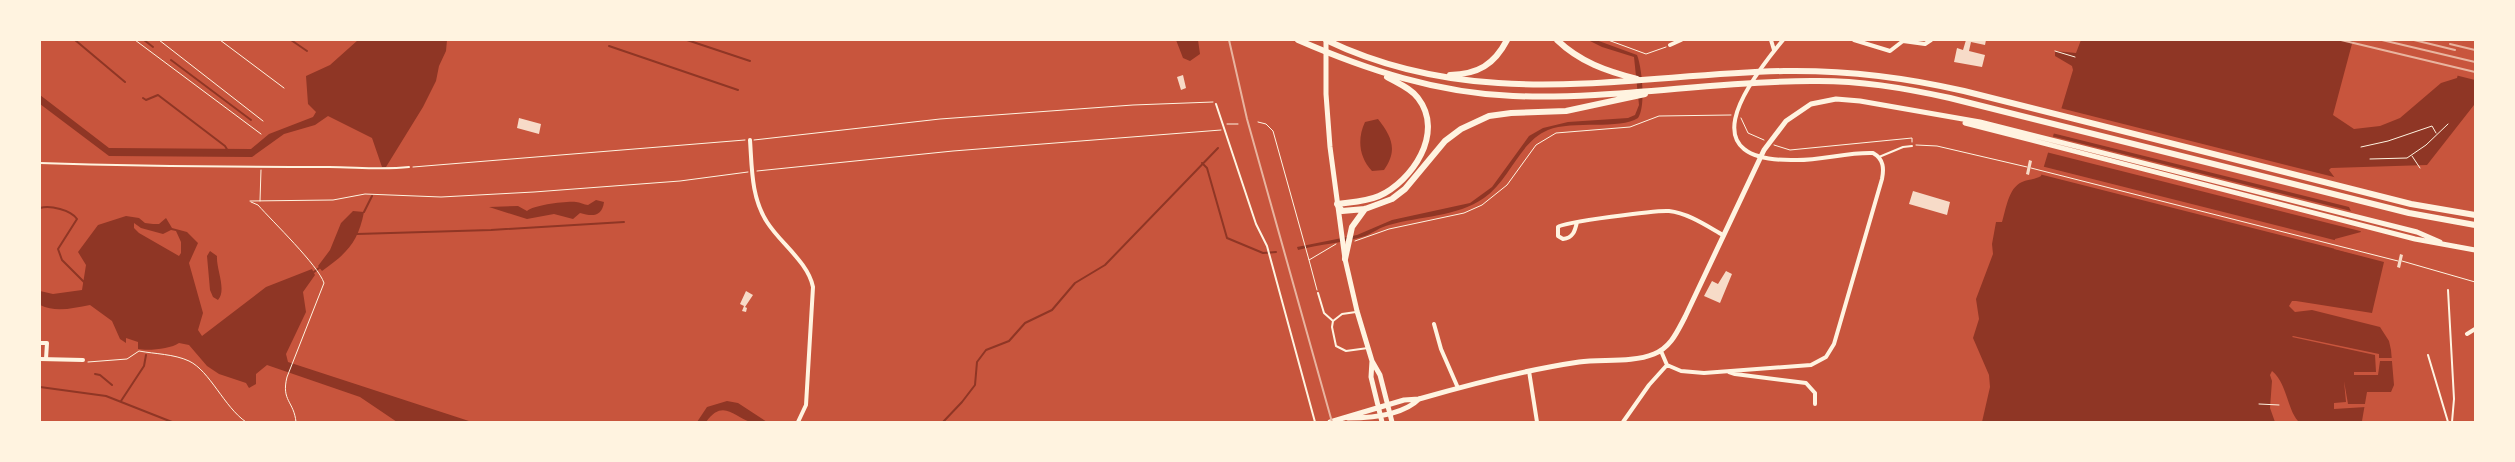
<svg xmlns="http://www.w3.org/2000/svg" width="2515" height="462" viewBox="0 0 2515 462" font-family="'IBM Plex Sans',sans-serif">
<rect width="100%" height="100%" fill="#c8553d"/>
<path fill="#8f3625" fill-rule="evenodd" d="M358,40h89l-1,11 -7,15 -3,15 -13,26 -37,60h-4l-10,-29 -44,-22 -13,9 -31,9 -32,23 -143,-1 -69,-52v-9l69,53 142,1 18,-15 44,-17 3,-5 -8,-8 -2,-28 24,-11z
M1176,40h22l2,14 -10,7 -7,-3z
M1588,40h8l41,15c5,12 9,52 1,63 -18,12 -65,2 -90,12 -29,12 -38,50 -64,68 -27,19 -64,18 -95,27 -9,2 -16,8 -24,11 -21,7 -45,8 -67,14l-1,-3 60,-12 35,-15 78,-17 22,-16 37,-51 14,-8 25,-6 60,-4 7,-3 4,-10 -5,-48 -32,-10z
M2081,40h272l-20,75 21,14 26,-3 20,-8 41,-35 16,-5 10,-38h8l-1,65 -47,60 -96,3 -2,2 6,8 26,54 -26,7 -1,10 50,13 -12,51 -76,-12h-4l-3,5 6,6 17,-2 68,17 9,14 2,9 3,35 -3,7h-24l-5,29h-64c-11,-12 -11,-38 -26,-50l-2,4 2,6 -2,27 5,14h-293l8,-35 -1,-12 -16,-37 6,-19 -3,-20 17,-45 -1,-10 4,-22h6c4,-12 6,-34 20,-40 7,-3 12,-2 19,-6l32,-106 -1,-4 -17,-10v-5l21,2z
M1378,119c14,18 20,31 6,51l-12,1c-13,-14 -15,-32 -7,-49z
M596,200l8,2c-2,16 -13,14 -24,11l-7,6 -19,-5 -27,5 -38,-12 29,-1 9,5c7,-6 39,-10 49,-9 4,0 8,3 12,3z
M353,211l11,1c-6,31 -18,42 -42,59l-4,-5 12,-16 11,-27z
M126,216l13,2 6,5 8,1h6l7,-6 6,10 15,4 11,11 -9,20 14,50 -5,17 4,6 64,-49 46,-18 3,6 -12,17 3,20 -20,42 2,8 184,60h-75l-37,-25 -93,-32 -11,9v10l-7,4 -3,-5 -27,-9 -12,-8 -18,-21 -10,-2c-8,6 -31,8 -41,6v-7l-12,-4v5l-6,-4 -8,-18 -22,-16c-17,3 -34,8 -50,0v-14l13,3 29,-4 4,-25 -8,-13 20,-27zM134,223l7,5 22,6 8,-4 5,1 5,11v11l-2,3 -40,-23 -5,-5z
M210,251l7,5c-1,13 10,34 1,44l-5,-3 -3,-7 -3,-34z
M727,401l11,2 29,19c-5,0 -12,1 -16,0 -17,-5 -28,-24 -45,0h-9l10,-15z"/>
<path fill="#c8553d" d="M2464,40h11v40l-20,-5z
M2060,108l278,70 15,30 -301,-75z
M2051,136l304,76 9,20 -318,-80z
M2041,166l297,75 -2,6 49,12 2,3 -348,-88z
M2293,336l86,18v4h15v3h-14l-2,14h-24v-3h22l-1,-17 -83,-18z
M2344,381l4,23h19l-1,3 -32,2v-6l12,-1z"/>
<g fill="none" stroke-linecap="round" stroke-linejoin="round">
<path stroke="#8f3625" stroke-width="2" d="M75,40l50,42
M144,40l9,7
M291,40l16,11
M687,40l63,21
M609,46l129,44
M171,60l80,60
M143,98l3,2 12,-5 67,51 3,5
M1202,163l5,5 20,70 36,15 13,-1
M40,208c10,-3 31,2 37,11l-19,30 4,11 22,22
M364,212l8,-16
M357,234l134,-4 133,-8
M314,272l5,-4
M95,374l5,1 12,10
M40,387l66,9 66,26
M121,401l23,-35 2,-11
M943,422l19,-20 13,-17 2,-23 9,-12 23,-9 16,-18 27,-13 23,-27 30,-18 113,-117"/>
</g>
<path fill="#f7dbc8" d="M1966,40h20l-1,5 -14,-3 -2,9 16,4 -3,12 -28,-5 3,-14 6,2z
M1183,75l3,13 -5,2 -4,-13z
M519,118l22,6 -2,10 -22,-6z
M2029,160l3,1 -3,14 -3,-1z
M1913,191l37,11 -3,13 -38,-11z
M2400,254l3,1 -3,13 -3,-1z
M1726,271l6,3 -12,29 -16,-7 8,-15 6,3z
M746,291l7,4 -8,12 2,1 -1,4 -4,-1 2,-5 -4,-2z"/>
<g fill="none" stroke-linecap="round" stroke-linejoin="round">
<path stroke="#fff3e0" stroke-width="1" d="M135,40l126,94
M159,40l104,81
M220,40l64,48
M1608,40l38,14 20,-7
M2055,51l20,6
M1741,118l7,15 16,7
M1258,122l8,2 7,7 36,129 27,-16
M1227,124h11
M754,140l186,-21 193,-14 80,-3
M1774,145l16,5 122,-12v4
M1916,145l21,1 90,21
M2361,147l27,-6 44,-15 4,7
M2412,156l8,12
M2370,159l37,-1 19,-13 22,-21
M413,167l332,-27
M2031,168l367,93
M757,171l196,-20 268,-21
M250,201l83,-1 32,-6 76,3 93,-5 146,-11 68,-9
M260,201l1,-31
M251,202l7,3c15,17 60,60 66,78l-37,94c-6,24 7,24 9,45
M1355,241l34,-12 75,-16 18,-8 25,-20 29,-40 20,-12 74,-6 29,-11 72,-1
M1309,260l8,30
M2402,261l73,21
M88,362l39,-3 12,-8c16,3 35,3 50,10 21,10 35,46 57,61
M2259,404l20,1"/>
<path stroke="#fff3e0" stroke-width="2" d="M1216,104l40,120 11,22 48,176
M1879,157l24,-10 9,-1
M40,163c96,3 193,4 289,4 27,0 52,3 80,0
M2448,290l6,109 -2,23
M1318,293l6,20 9,8
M1356,312l-14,2 -9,7 -1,6 4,19 10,5 22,-3
M2428,355l20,67"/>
<path stroke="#fff3e0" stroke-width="4" d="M1771,40l3,10
M1854,40l36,11 13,-10 22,3 6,-4
M1670,45l11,-5
M750,140c2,28 1,57 17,82 13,21 41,40 46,65l-7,118 -8,17
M1577,222c-2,9 -4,16 -14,17l-5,-3v-9c5,-5 100,-17 111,-16 19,2 38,15 54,24
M1434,324l7,25 17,39
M2467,334l8,-5
M40,343h7l-1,16
M1661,351l6,14 14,6 23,2 107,-8 15,-8 8,-13 48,-165c2,-10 2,-20 -9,-26 -25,-1 -50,7 -76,7 -107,3 -53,-73 -14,-120
M40,359l43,1
M1529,371l8,51
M1729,372l6,2 71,9 9,10v11
M1623,422l26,-37 18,-20"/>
<path stroke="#fff3e0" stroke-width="5" d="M1326,40v54l4,53 15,112 12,52 15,50 8,14 12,47
M1965,123l450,116 60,11
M1372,361l-1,16 11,45
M1348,418c22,0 55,-3 71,-19
M1330,422l74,-22 15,-1c52,-15 106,-29 160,-37 24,-3 53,1 75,-8 17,-7 23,-22 31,-37l79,-167 22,-29 25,-17 25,-5 24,2 120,21 437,110 23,10"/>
<path stroke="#fff3e0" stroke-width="6" d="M1298,40c69,30 139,53 215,56 100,4 199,-15 298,-15 47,-1 93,7 139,17l459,115 66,12
M1326,40c152,73 299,35 458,31 62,-1 120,6 180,20l447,113 64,11
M1557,40c23,22 49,31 80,39
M1450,75c28,-1 44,-10 57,-35
M1387,77c10,6 24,11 31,21 27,35 -6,83 -39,98 -14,6 -28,6 -42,8l5,7 23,-2 27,-10 13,-10 40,-48 16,-12 28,-13 22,-3 55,-2 79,-17
M1345,259l7,-32 13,-18"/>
<path stroke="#e9b49f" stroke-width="2" d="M1229,40l18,79 85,303
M2341,40l134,32
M2382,40l93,22
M2414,40l41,10
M2450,44l25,6"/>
</g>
<rect width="2515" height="462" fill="none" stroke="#fff3e0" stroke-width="82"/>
</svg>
